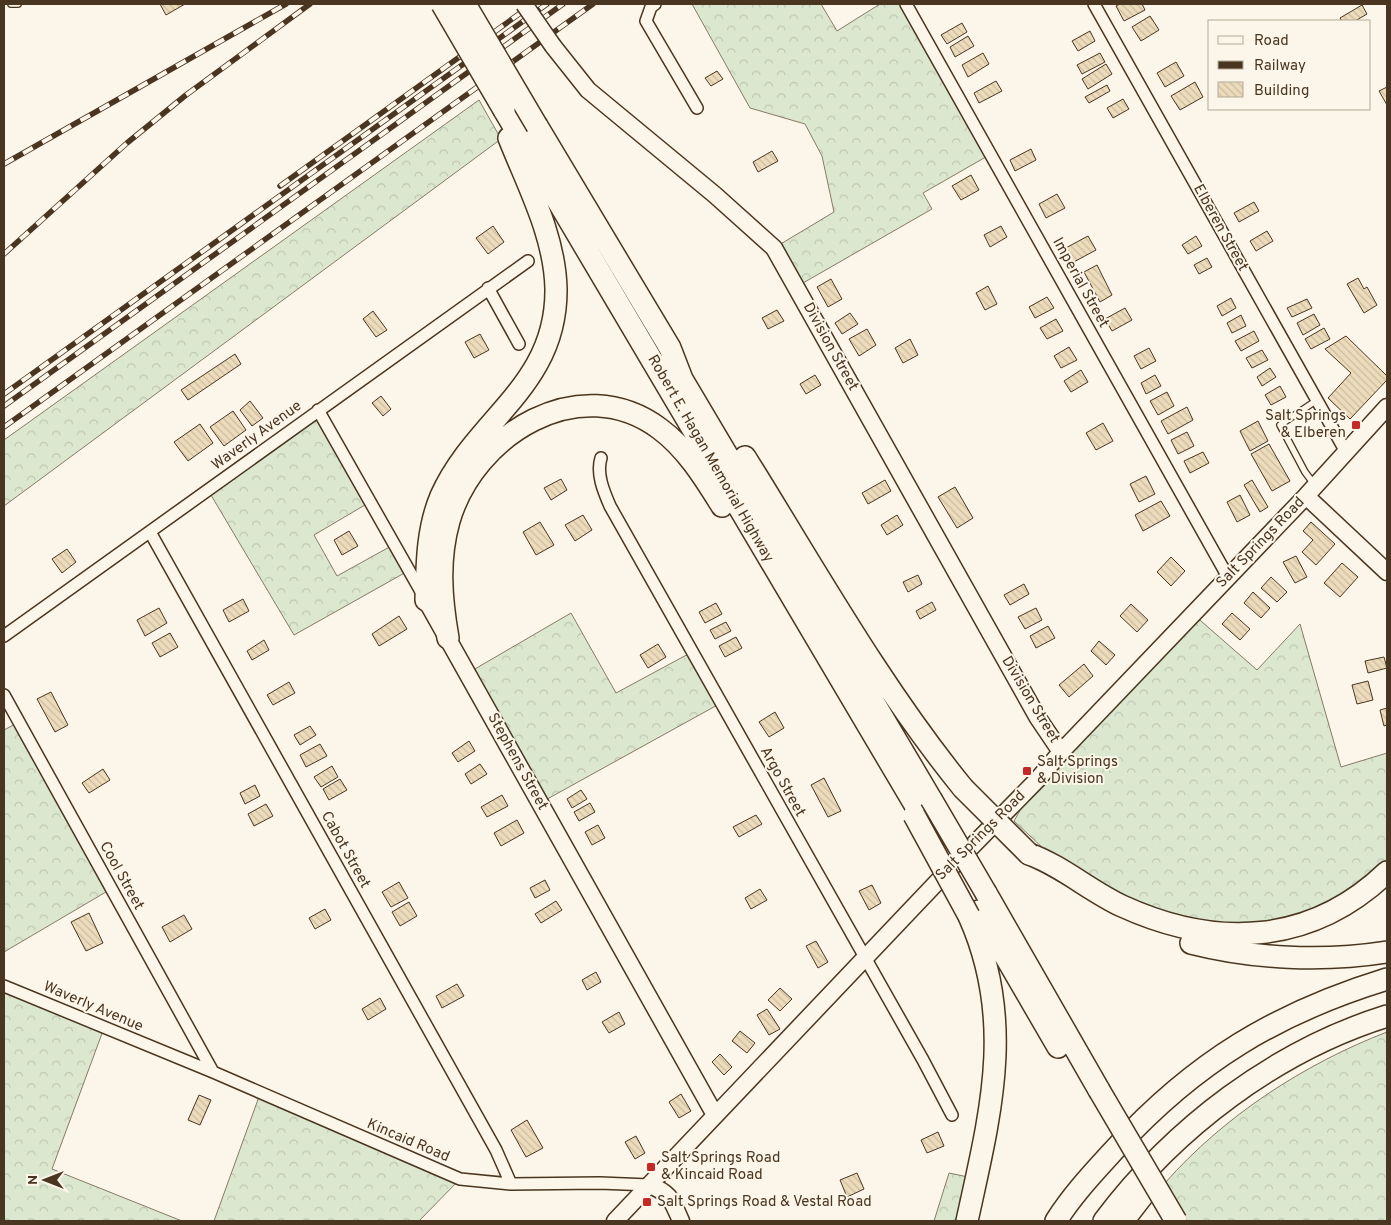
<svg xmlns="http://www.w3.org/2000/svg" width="1391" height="1225" viewBox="0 0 1391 1225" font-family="Overpass,sans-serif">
<defs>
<pattern id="forest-crowns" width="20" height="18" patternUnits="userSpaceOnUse" patternTransform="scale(1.25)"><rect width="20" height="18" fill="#dce7d0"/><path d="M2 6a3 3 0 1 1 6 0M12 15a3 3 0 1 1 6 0" fill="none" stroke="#bec7b2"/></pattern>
<pattern id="building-back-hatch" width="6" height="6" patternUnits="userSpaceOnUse" patternTransform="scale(1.25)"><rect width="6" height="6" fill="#ecdcbc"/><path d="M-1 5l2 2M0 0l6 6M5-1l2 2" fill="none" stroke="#ccbda1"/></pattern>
</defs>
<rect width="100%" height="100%" fill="#fbf6e9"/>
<path fill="url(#forest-crowns)" stroke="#887966" d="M692,4h129l16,27 43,-27h26l85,150 -68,39 9,16 -136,78 -22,-39 60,-36 -12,-56 -17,-32 -55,-16z
M479,100l22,39 -497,367v-66z
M318,410l52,92 -56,33 23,41 56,-31 15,26 -114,64 -86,-145z
M571,613l45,80 76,-41 29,51 -181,100 -72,-130z
M1193,614l64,56 43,-46 41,143 46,-14v108l-12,12 -63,41 -72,13 -53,-8 -59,-20 -84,-50 -30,-28 24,-42z
M19,722l92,167 -107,63v-222z
M4,986l100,42 -52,141 130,52h-178z
M1387,1032v189h-200l-22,-38c59,-67 139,-119 222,-151z
M260,1094l200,85 -41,42h-205z
M949,1173l19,4 -11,44h-23z"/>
<path fill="url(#building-back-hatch)" stroke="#4a3520" d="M160,4h25l-19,11z
M1120,4h22l3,6 -21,11 -8,-15z
M1362,5l5,9 -12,7h-13l-2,-3z
M1150,16l9,14 -18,11 -9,-14z
M962,23l5,9 -20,12 -6,-9z
M1090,31l5,10 -17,10 -6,-10z
M968,36l6,10 -19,11 -5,-10z
M983,53l6,11 -21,13 -6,-12z
M1100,53l5,9 -23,12 -5,-9z
M1176,62l8,14 -19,11 -8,-14z
M1106,64l6,10 -24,15 -6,-10z
M717,71l6,8 -12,7 -6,-8z
M996,81l6,10 -23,12 -5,-10z
M1195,82l8,15 -23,13 -9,-14z
M1107,85l3,6 -21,12 -4,-6z
M1387,87v18l-8,-14z
M1123,99l6,10 -16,9 -6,-10z
M1031,149l5,11 -21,11 -5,-11z
M772,151l6,10 -20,11 -5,-10z
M971,175l8,15 -18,10 -9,-14z
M1057,194l8,14 -19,10 -7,-14z
M1254,202l5,9 -20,11 -5,-9z
M493,226l11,16 -16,12 -12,-16z
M1001,226l6,11 -17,10 -6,-12z
M1267,231l6,10 -17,10 -6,-10z
M1088,236l8,14 -26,14 -8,-14z
M1196,236l6,10 -14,8 -6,-9z
M1207,258l5,9 -13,7 -5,-9z
M1097,265l15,30 -12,7 -16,-30z
M1358,278l6,11 3,-2 10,18 -13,8 -17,-29z
M831,279l11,20 -14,8 -11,-20z
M988,286l9,18 -12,6 -9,-17z
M1047,297l7,11 -19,10 -6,-11z
M1231,298l5,10 -14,8 -5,-10z
M1307,299l5,9 -20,9 -5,-9z
M1125,308l7,12 -20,11 -7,-12z
M777,310l7,11 -16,8 -6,-11z
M373,311l14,19 -11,7 -13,-18z
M850,313l8,11 -16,10 -7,-11z
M1314,314l6,11 -17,10 -6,-12z
M1241,315l5,11 -14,7 -5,-10z
M1056,319l7,12 -16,8 -7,-11z
M1324,328l6,11 -19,10 -6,-10z
M867,329l9,16 -17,11 -10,-17z
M1254,331l5,10 -18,10 -6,-10z
M480,334l9,16 -15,8 -9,-16z
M1346,336l41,40v4l-37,39 -22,-21 23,-25 -26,-24z
M910,339l8,16 -15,8 -8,-15z
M1069,347l8,13 -16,8 -7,-12z
M1149,348l7,13 -15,8 -7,-13z
M1262,350l6,10 -16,8 -6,-10z
M235,354l6,10 -53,36 -7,-10z
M1270,368l6,9 -14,9 -5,-9z
M1081,370l7,12 -17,10 -7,-11z
M815,375l6,10 -15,9 -6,-10z
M1155,375l6,11 -15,8 -5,-11z
M1280,386l6,11 -15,8 -6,-10z
M1167,392l7,14 -16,9 -8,-14z
M381,396l10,13 -8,7 -11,-13z
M250,401l13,17 -11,8 -12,-16z
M1187,407l6,13 -25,14 -7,-13z
M233,411l13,19 -22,16 -14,-19z
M1258,421l10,20 -18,10 -10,-20z
M1103,423l10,18 -17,9 -10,-17z
M200,424l13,19 -25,18 -14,-19z
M1187,432l7,14 -16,8 -7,-14z
M1269,444l21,37 -18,10 -21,-37z
M1203,452l6,11 -19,10 -6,-12z
M1146,476l9,18 -16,8 -9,-18z
M561,479l6,11 -16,10 -7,-12z
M885,480l6,11 -23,13 -6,-11z
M1252,480l16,27 -8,5 -16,-27z
M955,487l18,31 -16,10 -19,-31z
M1240,495l10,20 -13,7 -10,-20z
M1161,501l9,15 -27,15 -8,-16z
M583,515l9,15 -17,11 -10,-16z
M897,515l6,10 -16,10 -6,-10z
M540,522l14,23 -18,10 -13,-23z
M1311,522l24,22 -19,21 -14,-13 11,-12 -10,-9z
M349,531l9,15 -16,9 -8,-15z
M67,549l9,13 -14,11 -10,-14z
M1296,556l11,21 -12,6 -12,-21z
M1171,557l14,14 -14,15 -14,-14z
M1342,563l16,14 -18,20 -16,-14z
M918,575l4,9 -14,8 -5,-10z
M1271,577l16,15 -10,10 -16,-14z
M1024,584l5,10 -19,11 -6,-10z
M1253,592l17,16 -9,10 -17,-15z
M243,599l6,12 -20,11 -6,-12z
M932,602l4,8 -16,9 -4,-8z
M716,603l6,11 -17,9 -6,-11z
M1131,604l17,16 -11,12 -17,-16z
M159,608l8,15 -22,13 -8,-16z
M1036,608l6,12 -17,9 -7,-12z
M1232,613l18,16 -10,11 -18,-16z
M399,616l8,13 -28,17 -7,-12z
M726,622l5,9 -16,8 -5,-9z
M1048,626l7,12 -19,10 -6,-12z
M170,633l8,14 -18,10 -8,-14z
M736,637l6,11 -17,9 -6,-11z
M264,640l5,10 -17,10 -5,-9z
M1099,641l16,14 -9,10 -15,-14z
M658,644l8,13 -18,11 -8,-13z
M1384,657l3,11 -19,5 -3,-12z
M1084,664l9,12 -24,21 -10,-12z
M1368,681l5,19 -16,4 -5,-19z
M289,682l6,11 -22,12 -6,-10z
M51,692l17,33 -13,7 -18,-33z
M1387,708v17l-3,1 -4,-16z
M775,712l9,16 -15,9 -10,-15z
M310,726l6,9 -16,10 -6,-10z
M469,741l6,10 -17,11 -6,-9z
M320,744l7,12 -21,11 -6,-12z
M480,764l7,10 -16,10 -6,-10z
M332,766l6,11 -17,10 -7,-10z
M103,769l7,11 -21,13 -7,-10z
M824,778l17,33 -13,6 -17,-32z
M340,779l7,11 -18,10 -6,-11z
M255,785l5,11 -15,8 -5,-11z
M581,790l6,9 -15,9 -5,-9z
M502,795l6,11 -21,11 -6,-10z
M590,803l5,9 -16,9 -5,-9z
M266,804l7,12 -19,10 -6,-12z
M756,815l6,9 -23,13 -6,-10z
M517,820l7,13 -23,13 -7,-13z
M598,825l7,13 -13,7 -7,-13z
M545,880l5,10 -15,8 -5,-10z
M399,882l9,16 -17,9 -9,-15z
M872,885l9,18 -12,7 -10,-19z
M760,889l7,11 -16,9 -6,-11z
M556,901l6,9 -21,13 -6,-9z
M409,902l8,14 -17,10 -8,-14z
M325,909l6,11 -16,9 -6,-11z
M89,913l14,30 -17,8 -15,-29z
M184,915l8,14 -22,13 -8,-15z
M816,941l12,21 -10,6 -12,-22z
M596,972l5,10 -14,8 -5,-10z
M457,984l7,12 -22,12 -6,-12z
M780,988l12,11 -12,12 -12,-11z
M380,998l6,11 -18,11 -6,-11z
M767,1009l13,20 -11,6 -12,-20z
M619,1012l6,12 -16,9 -7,-11z
M740,1031l15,12 -8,10 -15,-12z
M720,1054l12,13 -8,8 -12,-13z
M681,1094l10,17 -12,7 -10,-16z
M199,1095l12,5 -11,25 -12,-5z
M527,1120l16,28 -17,9 -15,-27z
M938,1132l6,14 -17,7 -6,-13z
M636,1136l9,17 -10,6 -10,-17z
M857,1173l7,16 -17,8 -7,-17z"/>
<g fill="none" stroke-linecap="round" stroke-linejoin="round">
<g stroke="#4a3520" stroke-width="8">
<path id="lane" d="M11,4h7
M1314,484l-9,-12 -25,-47 37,-25"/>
</g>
<g stroke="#4a3520" stroke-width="14">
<path id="street" d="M655,4l-4,3 -5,14 51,87
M906,4l322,573
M1094,4l252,448
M488,288l31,56
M318,410l105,185
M601,458c-5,16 3,34 9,48l313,554 29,55
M150,532l346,618 15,34
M4,636l524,-375
M4,695l209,377
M4,986l209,86 247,107 51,5 89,-1 49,2"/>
</g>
<g stroke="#4a3520" stroke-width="19">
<path id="secondary" d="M553,46l35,44 127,105 59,53 264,470 23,34
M1306,496l81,76
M426,600l289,515
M649,1185c22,8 23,16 32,36
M615,1221l325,-342 98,-100 23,-27 245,-256 81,-89"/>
</g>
<g stroke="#4a3520" stroke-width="24">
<path id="highway" d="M504,110l414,700
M537,126l133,222 12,31 249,420
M745,457c70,112 135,229 218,331
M426,600c1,-36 1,-71 15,-104 35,-78 116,-110 115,-207 -1,-53 -28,-103 -47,-151
M448,638c-7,-40 -10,-78 1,-117 25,-87 131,-152 211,-92 27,20 45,50 62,77
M1029,854c33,12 61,37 93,52 94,43 189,39 265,-34
M986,893l113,197
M979,911l79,136
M1191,943c63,16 132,19 196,9
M967,1221c23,-106 49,-200 2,-305
M1056,1221c17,-27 39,-50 60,-73 79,-86 160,-135 271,-169
M1104,1221c70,-93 171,-170 283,-205
M1123,1221l24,-31"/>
</g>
<use href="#lane" stroke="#fbf6e9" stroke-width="5.5"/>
<use href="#street" stroke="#fbf6e9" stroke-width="11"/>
<use href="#secondary" stroke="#fbf6e9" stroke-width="16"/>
<use href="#highway" stroke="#fbf6e9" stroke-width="21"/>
<g stroke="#4a3520" stroke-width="5.5">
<path id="rail" d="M4,164l282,-160
M280,186l253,-182
M4,254l123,-111 59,-48 124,-91
M4,394l543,-390
M4,406l559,-402
M4,427l589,-423"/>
</g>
<use href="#rail" stroke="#fbf6e9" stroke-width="4" stroke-dasharray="11" stroke-linecap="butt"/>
<g stroke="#4a3520" stroke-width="19" stroke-linecap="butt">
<path id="secondary-bridge" d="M524,4l29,42"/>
</g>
<g stroke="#4a3520" stroke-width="24" stroke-linecap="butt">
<path id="highway-bridge" d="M442,4l62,106
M465,4l72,122
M963,788l66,66
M931,799l55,94
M914,815l55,101
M1099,1090l77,131"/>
</g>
<use href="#secondary-bridge" stroke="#fbf6e9" stroke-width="16"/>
<use href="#highway-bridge" stroke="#fbf6e9" stroke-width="21"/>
</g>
<g fill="#c62828" stroke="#fbf6e9" stroke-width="2">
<rect x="1351" y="420" width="10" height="10" rx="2.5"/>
<rect x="1022" y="766" width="10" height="10" rx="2.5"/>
<rect x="646" y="1162" width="10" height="10" rx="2.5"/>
<rect x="642" y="1197" width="10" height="10" rx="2.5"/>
</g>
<g text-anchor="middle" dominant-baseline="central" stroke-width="4" stroke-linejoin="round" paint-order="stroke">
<g font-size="15" fill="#4a3520" stroke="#fbf6e9">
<text transform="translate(1220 228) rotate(61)">Elberen Street</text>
<text transform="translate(1080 283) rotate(61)">Imperial Street</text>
<text transform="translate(830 347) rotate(61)">Division Street</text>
<text transform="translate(257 436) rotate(-36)">Waverly Avenue</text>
<text transform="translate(710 459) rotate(60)">Robert E. Hagan Memorial Highway</text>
<text transform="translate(1261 543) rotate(-46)">Salt Springs Road</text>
<text transform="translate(1030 700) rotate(59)">Division Street</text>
<text transform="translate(517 762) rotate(61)">Stephens Street</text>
<text transform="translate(782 782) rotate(61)">Argo Street</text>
<text transform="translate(981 836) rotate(-45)">Salt Springs Road</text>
<text transform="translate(345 850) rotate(61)">Cabot Street</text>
<text transform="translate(121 876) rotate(61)">Cool Street</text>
<text transform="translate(93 1007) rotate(23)">Waverly Avenue</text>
<text transform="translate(408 1141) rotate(23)">Kincaid Road</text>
</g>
<g font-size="15" fill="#4a3520" stroke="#fbf6e9" text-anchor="start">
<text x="1346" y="416" text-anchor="end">Salt Springs<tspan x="1346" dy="17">&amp; Elberen</tspan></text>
<text x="1037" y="762">Salt Springs<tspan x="1037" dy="17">&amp; Division</tspan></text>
<text x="661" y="1158">Salt Springs Road<tspan x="661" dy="17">&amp; Kincaid Road</tspan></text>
<text x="657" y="1202">Salt Springs Road &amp; Vestal Road</text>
</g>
</g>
<rect width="1391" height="1225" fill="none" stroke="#4a3520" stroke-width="10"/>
<rect x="1208" y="20" width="162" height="90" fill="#fbf6e9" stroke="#b4a999"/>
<rect x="1218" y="36" width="25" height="8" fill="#fbf6e9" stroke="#b4a999"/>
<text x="1254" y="45" font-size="15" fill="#4a3520">Road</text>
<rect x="1218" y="61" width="25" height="8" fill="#4a3520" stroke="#b4a999"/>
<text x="1254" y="70" font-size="15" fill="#4a3520">Railway</text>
<rect x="1218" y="82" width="25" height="15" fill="url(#building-back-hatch)" stroke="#b4a999"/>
<text x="1254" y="95" font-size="15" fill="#4a3520">Building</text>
<g transform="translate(45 1180) rotate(270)" stroke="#fbf6e9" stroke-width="4" paint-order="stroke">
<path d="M0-4L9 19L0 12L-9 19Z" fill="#4a3520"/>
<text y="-8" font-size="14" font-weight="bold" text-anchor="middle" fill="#4a3520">N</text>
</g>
</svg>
